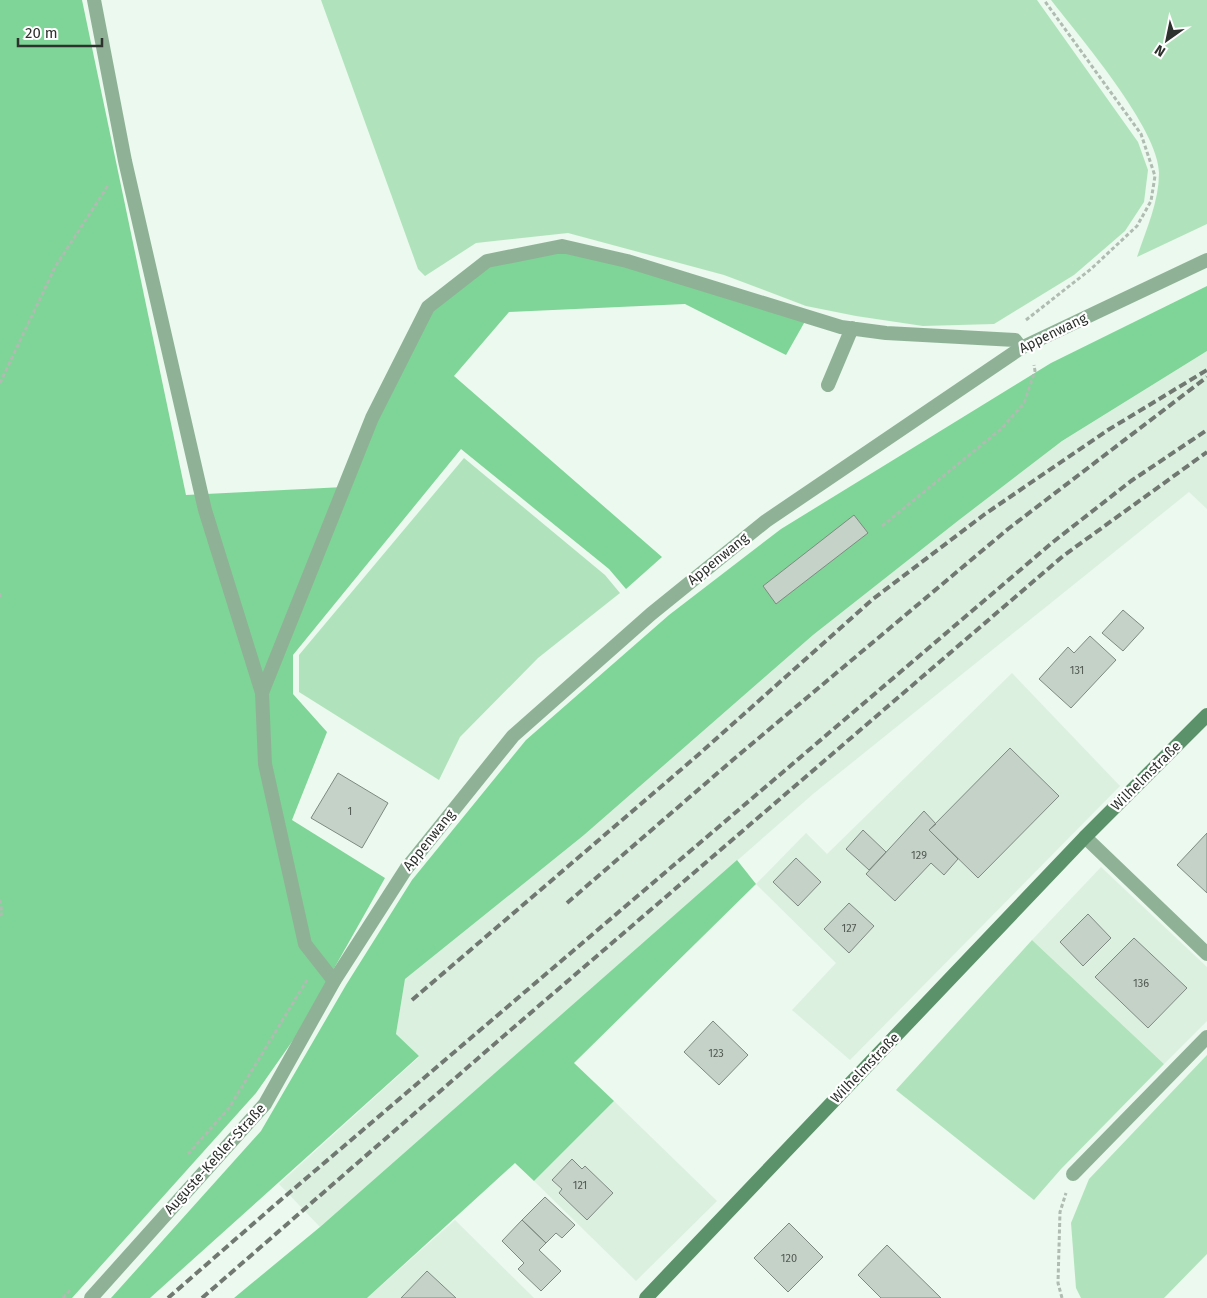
<svg xmlns="http://www.w3.org/2000/svg" width="1207" height="1298" viewBox="0 0 1207 1298" font-family="'Fira Sans',sans-serif">
<rect width="100%" height="100%" fill="#ebf9ee"/>
<path fill="#dcf0e0" d="M1207,351v158l-18,-17 -376,302 -493,433 -41,-43 140,-127 -23,-23 9,-55 179,-144 229,-200 146,-115 103,-79z
M1012,673l108,113 -270,274 -58,-50 44,-47 -80,-79 50,-51 21,21z
M1101,867l106,100v54l-43,43 -132,-124z
M614,1101l103,100 -81,80 -102,-100z
M455,1220l79,78h-167z"/>
<path fill="#b0e3bc" d="M321,0h716l101,142 10,28 -4,32 -19,29 -51,44 -80,49 -71,2 -67,-10 -50,-10 -82,-31 -156,-42 -92,10 -51,33 -7,-7z
M1051,0h156v224l-70,33c9,-27 22,-55 22,-84 0,-44 -80,-137 -108,-173z
M464,458l141,117 15,18 -82,65 -78,79 -21,43 -140,-88v-37z
M1032,940l132,124 -103,105 -27,31 -138,-110z
M1207,1055v199l-43,44h-83l-5,-10 -5,-65 18,-44z"/>
<path fill="#7fd597" d="M0,0h82l104,495 158,-8 84,-180 59,-46 75,-15 246,70 -22,39 -101,-51 -176,8 -55,64 208,181 -36,32 -17,-20 -148,-120 -168,206v39l34,38 -35,88 93,58 -89,158 -40,57 -184,205h-72z
M1207,286v65l-145,90 -103,79 -146,115 -229,200 -179,144 -9,55 23,22 -269,242h-39l150,-167 85,-146 66,-105 114,-140 143,-125 112,-86 270,-166z
M737,860l19,24 -182,179 40,38 -80,80 -19,-18 -148,135h-133l86,-71z"/>
<path fill="#c5d2c8" stroke="#7e8a81" d="M854,515l14,18 -92,71 -13,-18z
M1123,610l21,18 -21,23 -21,-18z
M1090,636l26,24 -45,48 -32,-29 29,-32 6,6z
M1010,748l49,48 -81,82 -49,-48z
M338,773l50,30 -26,45 -51,-30z
M924,811l12,13 -7,6 29,29 -14,16 -13,-12 -36,38 -29,-27z
M863,830l23,22 -17,18 -23,-21z
M1207,833v60l-30,-28z
M796,858l25,24 -23,24 -25,-24z
M849,903l25,23 -25,27 -25,-24z
M1088,914l23,24 -28,28 -23,-24z
M1134,938l53,50 -39,40 -53,-51z
M713,1021l35,34 -29,30 -35,-33z
M572,1159l10,10 3,-3 28,27 -26,27 -28,-27 3,-4 -10,-9z
M545,1197l30,28 -13,13 -6,-5 -10,10 -24,-23z
M522,1220l24,23 -7,7 22,21 -20,20 -23,-22 6,-6 -22,-22z
M789,1223l34,34 -35,35 -34,-34z
M887,1245l54,53h-60l-23,-23z
M427,1271l29,27h-55z"/>
<g fill="none" stroke-linecap="round" stroke-linejoin="round">
<path stroke="#b0bbb2" stroke-width="3" stroke-dasharray="4 2.5" stroke-linecap="butt" d="M1026,320l65,-51 46,-43 14,-25 4,-25 -14,-42 -97,-134
M0,383l55,-116 54,-83
M882,526l119,-97 23,-26 11,-32 -1,-6
M0,593v6
M0,900l2,13 -2,3
M188,1154l41,-46 78,-128
M63,1298l8,-9
M1062,1298l-4,-15 2,-71 6,-19"/>
<path stroke="#8fb297" stroke-width="14" d="M828,385l24,-57
M262,693l110,-275 56,-111 59,-46 75,-15 65,15 214,66 45,6 129,7 6,8
M1073,1174l134,-137"/>
<path stroke="#8fb297" stroke-width="14" d="M94,0l31,161 80,349 57,183 3,71 40,180 29,37
M1085,837l122,117"/>
<path stroke="#8fb297" stroke-width="14" d="M91,1298l174,-194 69,-123 72,-112 107,-133 138,-122 115,-93 255,-173 186,-88"/>
<path stroke="#5c926a" stroke-width="14" d="M646,1298l439,-461 122,-122"/>
<path stroke="#707871" stroke-width="4" stroke-dasharray="8 4" stroke-linecap="butt" d="M567,903l168,-145 273,-229 199,-152
M412,1000l286,-245 175,-156 112,-85 123,-84 99,-60
M168,1298l108,-94 777,-662 78,-61 76,-51
M202,1298l304,-264 557,-478 144,-104"/>
</g>
<g text-anchor="middle" dominant-baseline="central" stroke-width="4.5" stroke-linejoin="round" paint-order="stroke">
<g font-size="11" fill="#535a54">
<text x="1077" y="670">131</text>
<text x="350" y="811">1</text>
<text x="919" y="855">129</text>
<text x="849" y="928">127</text>
<text x="1141" y="983">136</text>
<text x="716" y="1053">123</text>
<text x="580" y="1185">121</text>
<text x="789" y="1258">120</text>
</g>
<g font-size="14" fill="#2d322e" stroke="#fff">
<text transform="translate(1053 333) rotate(-26)">Appenwang</text>
<text transform="translate(718 559) rotate(-39)">Appenwang</text>
<text transform="translate(1146 776) rotate(-45)">Wilhelmstraße</text>
<text transform="translate(429 840) rotate(-51)">Appenwang</text>
<text transform="translate(865 1068) rotate(-46)">Wilhelmstraße</text>
<text transform="translate(215 1159) rotate(-48)">Auguste-Keßler-Straße</text>
</g>
</g>
<g transform="translate(1167 40) rotate(213)" stroke="#ffffff" stroke-width="4" paint-order="stroke">
<path d="M0-4L9 19L0 12L-9 19Z" fill="#2d322e"/>
<text y="-8" font-size="14" font-weight="bold" text-anchor="middle" fill="#2d322e">N</text>
</g>
<path d="M18 38v8h84v-8" fill="none" stroke="#2d322e" stroke-width="2.5"/>
<text x="25" y="38" font-size="15" fill="#2d322e" stroke="#ffffff" stroke-width="4" paint-order="stroke">20 m</text>
</svg>
